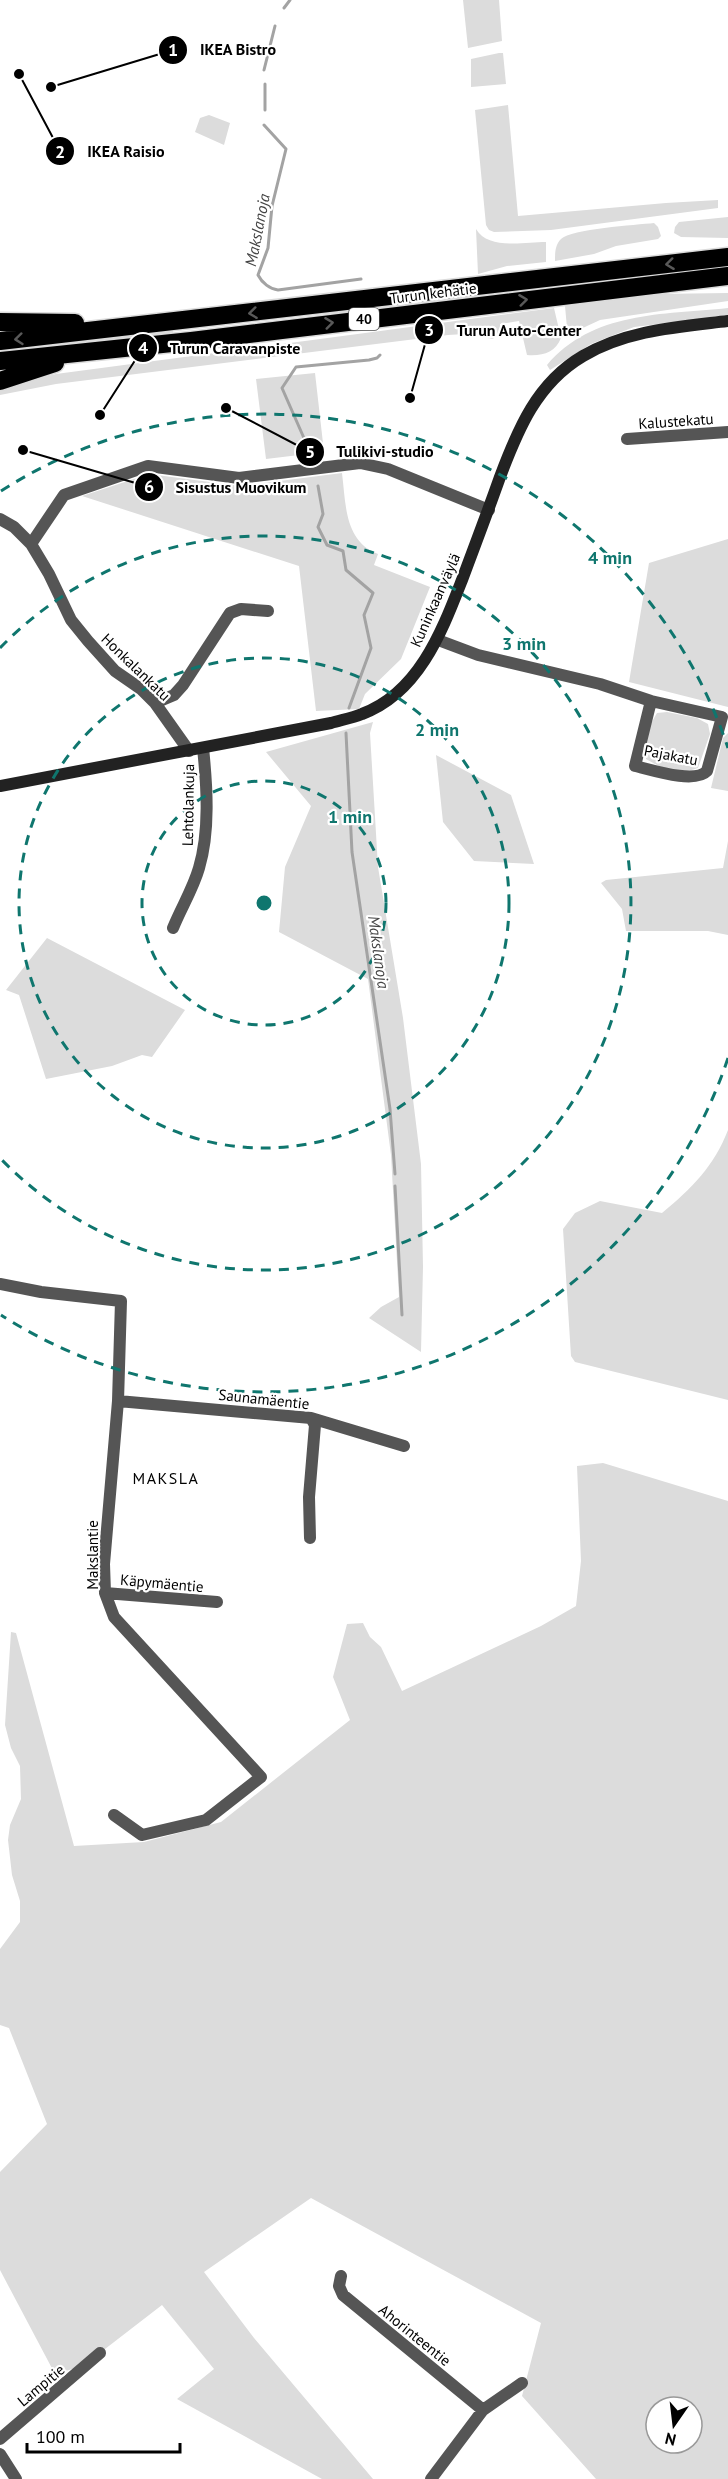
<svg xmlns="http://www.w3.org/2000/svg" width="728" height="2479" viewBox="0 0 728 2479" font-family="'PT Sans',sans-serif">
<rect width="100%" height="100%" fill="#fff"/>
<path fill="#dcdcdc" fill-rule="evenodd" d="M463,0h36l3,41 -34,7z
M499,53h4l3,31 -35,3v-28z
M508,105l10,111 148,-13 52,-3v8l-167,22 -57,2 -5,-2 -3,-5 -11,-115z
M209,115l21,8 -6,22 -29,-13 5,-14z
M728,217v21l-47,-1 -7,-4 1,-6 4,-5z
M654,223l4,4 3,9 -3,3 -42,7 -22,8 -39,7c0,-8 0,-16 6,-22 10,-10 75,-14 93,-16z
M476,229c12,21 48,13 70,13v20l-39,4 -29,8z
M728,293v8l-128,19 -28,13 -5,-5 -2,-22 92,-12z
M554,308l7,30c-6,15 -18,18 -34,17l-8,-34 -19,3v7l-7,8 -28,-5 -17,1 -392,49 -56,11v-7l56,-14z
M728,308v8l-94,11 -43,17 -41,26 -3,-5c46,-54 115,-50 181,-57z
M170,330l3,1v3l-173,19v-5z
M315,373l9,79 -58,7 -10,-80z
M342,473c4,31 2,68 36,81l-4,11 56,22 -29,72 -36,35 -6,15 -43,2 -17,-145 -217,-70 67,-22 91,12z
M728,539v168l-99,-25 20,-119z
M667,712l30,6 11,6 2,10 -12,34c-17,7 -36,1 -52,-9 -2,-17 2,-32 11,-46z
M373,722l-3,11 8,134 25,151 18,146 2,103 -2,85 -52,-34 12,-11 18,-10 -8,-142 -23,-176 -89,-47 6,-65 26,-61 -45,-54z
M728,733v58l-17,-3 12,-50z
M436,755l75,40 23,69 -60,-3 -31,-39z
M728,841v94l-20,-4h-82l-4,-22 -21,-26 5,-3 117,-12z
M47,938l138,72 -33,47 -10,-2 -30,11 -66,13 -27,-84 -13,-5z
M728,1130v270l-153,-38 -4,-6 -8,-127 12,-16 25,-12 62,12c30,-25 52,-47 66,-83z
M603,1463l125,38v978h-132l-74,-83 19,-73 -230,-125 -107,74 50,66 119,141h-51l-145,-80 37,-30 -52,-64 -79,61 -28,8 -55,-104v-98l47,-48 -38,-96 -9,-3v-76l20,-27v-21l-8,-26 -4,-35 2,-15 11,-26 -1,-33 -9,-18 -6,-23 6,-93 5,1 58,213 70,-4 77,-20 129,-102 -17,-43 14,-53 16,-1 7,14 11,10 21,44 139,-65 35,-20 5,-45 -4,-95zM656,2407h36v36h-36z"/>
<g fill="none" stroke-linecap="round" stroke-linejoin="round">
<path stroke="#a3a3a3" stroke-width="3" d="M284,8l6,-8
M264,70l11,-44
M265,110v-26
M264,125l22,24 -14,57 -4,42 -10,27c4,8 12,14 20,15l83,-11
M307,445l-25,-57 14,-21 73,-7 8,-2 3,-3
M318,486l5,28 -5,13 9,18 16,6 3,19 27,23 -9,22 7,33 -22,60
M346,733l6,119 38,257 5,65
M395,1186l7,129"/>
<g stroke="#dbdbdb" stroke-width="21">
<path id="highway" d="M0,322l75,1
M0,341l728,-84
M0,361l191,-20 537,-65
M0,381l55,-18"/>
</g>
<path stroke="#555" stroke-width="12" d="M627,439l101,-7
M0,519l14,8 17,17 18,30 22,46 17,21 27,30 26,18 14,14 34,48
M31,544l33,-49 84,-29 91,12 121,-15 28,6 101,41
M438,640l40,15 122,29 51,17 71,16 -15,54c-12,13 -55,-1 -72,-5l16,-65
M155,703l19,-8 9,-10 47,-72 11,-4 27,2
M173,928c8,-20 20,-39 26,-60 11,-37 8,-82 4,-120
M0,1284l41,8 80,9 -3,100 -14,163 1,29 9,24 147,160 -55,43 -64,15 -28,-20
M118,1401l193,17 93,28
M310,1538l-1,-41 6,-72 -4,-7
M105,1593l112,9
M341,2276l-2,10 4,9 140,115
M0,2439l100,-86
M0,2454l16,25
M431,2479l52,-69 39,-27"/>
<path stroke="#222" stroke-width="12" d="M0,786l331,-63c10,-3 21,-5 31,-9 57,-21 80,-83 100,-134 13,-35 26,-69 38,-103 18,-48 37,-94 83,-121 44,-26 95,-29 145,-35"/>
<use href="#highway" stroke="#000" stroke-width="18"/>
</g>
<defs><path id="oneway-chevron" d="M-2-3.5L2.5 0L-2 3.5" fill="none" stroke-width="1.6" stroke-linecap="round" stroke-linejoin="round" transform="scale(1.5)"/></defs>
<g stroke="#595959">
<use href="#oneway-chevron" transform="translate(670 264) rotate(173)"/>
<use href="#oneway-chevron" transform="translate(523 300) rotate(-7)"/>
<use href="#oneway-chevron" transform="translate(253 313) rotate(173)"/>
<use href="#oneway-chevron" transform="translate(329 323) rotate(-7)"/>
<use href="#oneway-chevron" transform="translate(19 339) rotate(174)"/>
</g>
<g fill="none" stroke="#0f766e" stroke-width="3" stroke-dasharray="10 8">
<circle cx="264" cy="903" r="122"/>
<circle cx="264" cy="903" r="245"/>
<path d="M0 648A367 367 0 1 1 0 1158"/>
<path d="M728 1058A489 489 0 0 1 1 1315M1 491A489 489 0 0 1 728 748"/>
</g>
<g text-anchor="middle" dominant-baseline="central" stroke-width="4.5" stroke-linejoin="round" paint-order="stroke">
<rect fill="#fff" stroke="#4c4c4c" stroke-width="1.5" x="349" y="308" width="30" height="22" rx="4.5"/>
<g font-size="14" font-weight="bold" fill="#000">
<text x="364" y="319">40</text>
</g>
<g font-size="15" fill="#000" stroke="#fff">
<text transform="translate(433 293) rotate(-7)">Turun kehätie</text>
<text transform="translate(676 421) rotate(-4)">Kalustekatu</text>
<text transform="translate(435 600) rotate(-66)">Kuninkaanväylä</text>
<text transform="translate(136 667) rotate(44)">Honkalankatu</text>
<text transform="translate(671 755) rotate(11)">Pajakatu</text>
<text transform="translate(188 805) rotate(-89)">Lehtolankuja</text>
<text transform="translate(264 1399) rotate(6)">Saunamäentie</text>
<text transform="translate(92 1555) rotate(-90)">Makslantie</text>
<text transform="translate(162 1583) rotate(5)">Käpymäentie</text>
<text transform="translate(415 2335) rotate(39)">Ahorinteentie</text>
<text transform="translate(41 2385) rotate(-40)">Lampitie</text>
</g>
<g font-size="16" font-style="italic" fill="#444" stroke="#fff">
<text transform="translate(257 230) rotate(-79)">Makslanoja</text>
<text transform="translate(379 952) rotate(82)">Makslanoja</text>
</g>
<g font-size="16" letter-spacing="1.5" fill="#000" stroke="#fff">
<text x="166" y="1478">MAKSLA</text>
</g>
</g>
<circle cx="264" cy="903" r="9" fill="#0f766e" stroke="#fff" stroke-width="3"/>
<g font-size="18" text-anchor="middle" font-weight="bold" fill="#0f766e" stroke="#fff" stroke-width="4.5" stroke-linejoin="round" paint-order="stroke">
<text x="610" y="564">4 min</text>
<text x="524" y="650">3 min</text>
<text x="437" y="736">2 min</text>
<text x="350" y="823">1 min</text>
</g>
<path fill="none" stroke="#000" stroke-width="2" d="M51 87L173 50M19 74L60 151M410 398L429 330M100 415L143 348M226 408L310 452M23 450L149 487"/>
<g fill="#000" stroke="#fff" stroke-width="2">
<circle cx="51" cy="87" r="6"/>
<circle cx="19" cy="74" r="6"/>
<circle cx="410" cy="398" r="6"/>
<circle cx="100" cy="415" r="6"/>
<circle cx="226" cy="408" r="6"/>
<circle cx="23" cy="450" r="6"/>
<circle cx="173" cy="50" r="15"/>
<circle cx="60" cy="151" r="15"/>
<circle cx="429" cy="330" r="15"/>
<circle cx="143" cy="348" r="15"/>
<circle cx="310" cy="452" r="15"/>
<circle cx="149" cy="487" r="15"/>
</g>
<g font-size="18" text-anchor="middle" font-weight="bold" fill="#fff">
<text x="173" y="56">1</text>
<text x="60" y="158">2</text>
<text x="429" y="336">3</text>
<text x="143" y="354">4</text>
<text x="310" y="458">5</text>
<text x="149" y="493">6</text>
</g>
<g font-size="16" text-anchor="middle" font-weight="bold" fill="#000" stroke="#fff" stroke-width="4.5" stroke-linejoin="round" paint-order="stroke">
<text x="238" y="55">IKEA Bistro</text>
<text x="126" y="157">IKEA Raisio</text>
<text x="519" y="336">Turun Auto-Center</text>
<text x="235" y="354">Turun Caravanpiste</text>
<text x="385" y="457">Tulikivi-studio</text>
<text x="241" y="493">Sisustus Muovikum</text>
</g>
<g transform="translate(674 2425) rotate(194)"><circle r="28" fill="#ffffff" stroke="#999999" stroke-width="1.5"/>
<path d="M0-4.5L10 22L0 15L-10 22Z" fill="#000000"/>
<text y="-9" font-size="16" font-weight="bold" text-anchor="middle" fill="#000000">N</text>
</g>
<path d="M27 2443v9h153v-9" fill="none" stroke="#000000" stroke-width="3"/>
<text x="36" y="2443" font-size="18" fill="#000000" stroke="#ffffff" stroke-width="4.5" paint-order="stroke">100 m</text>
</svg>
